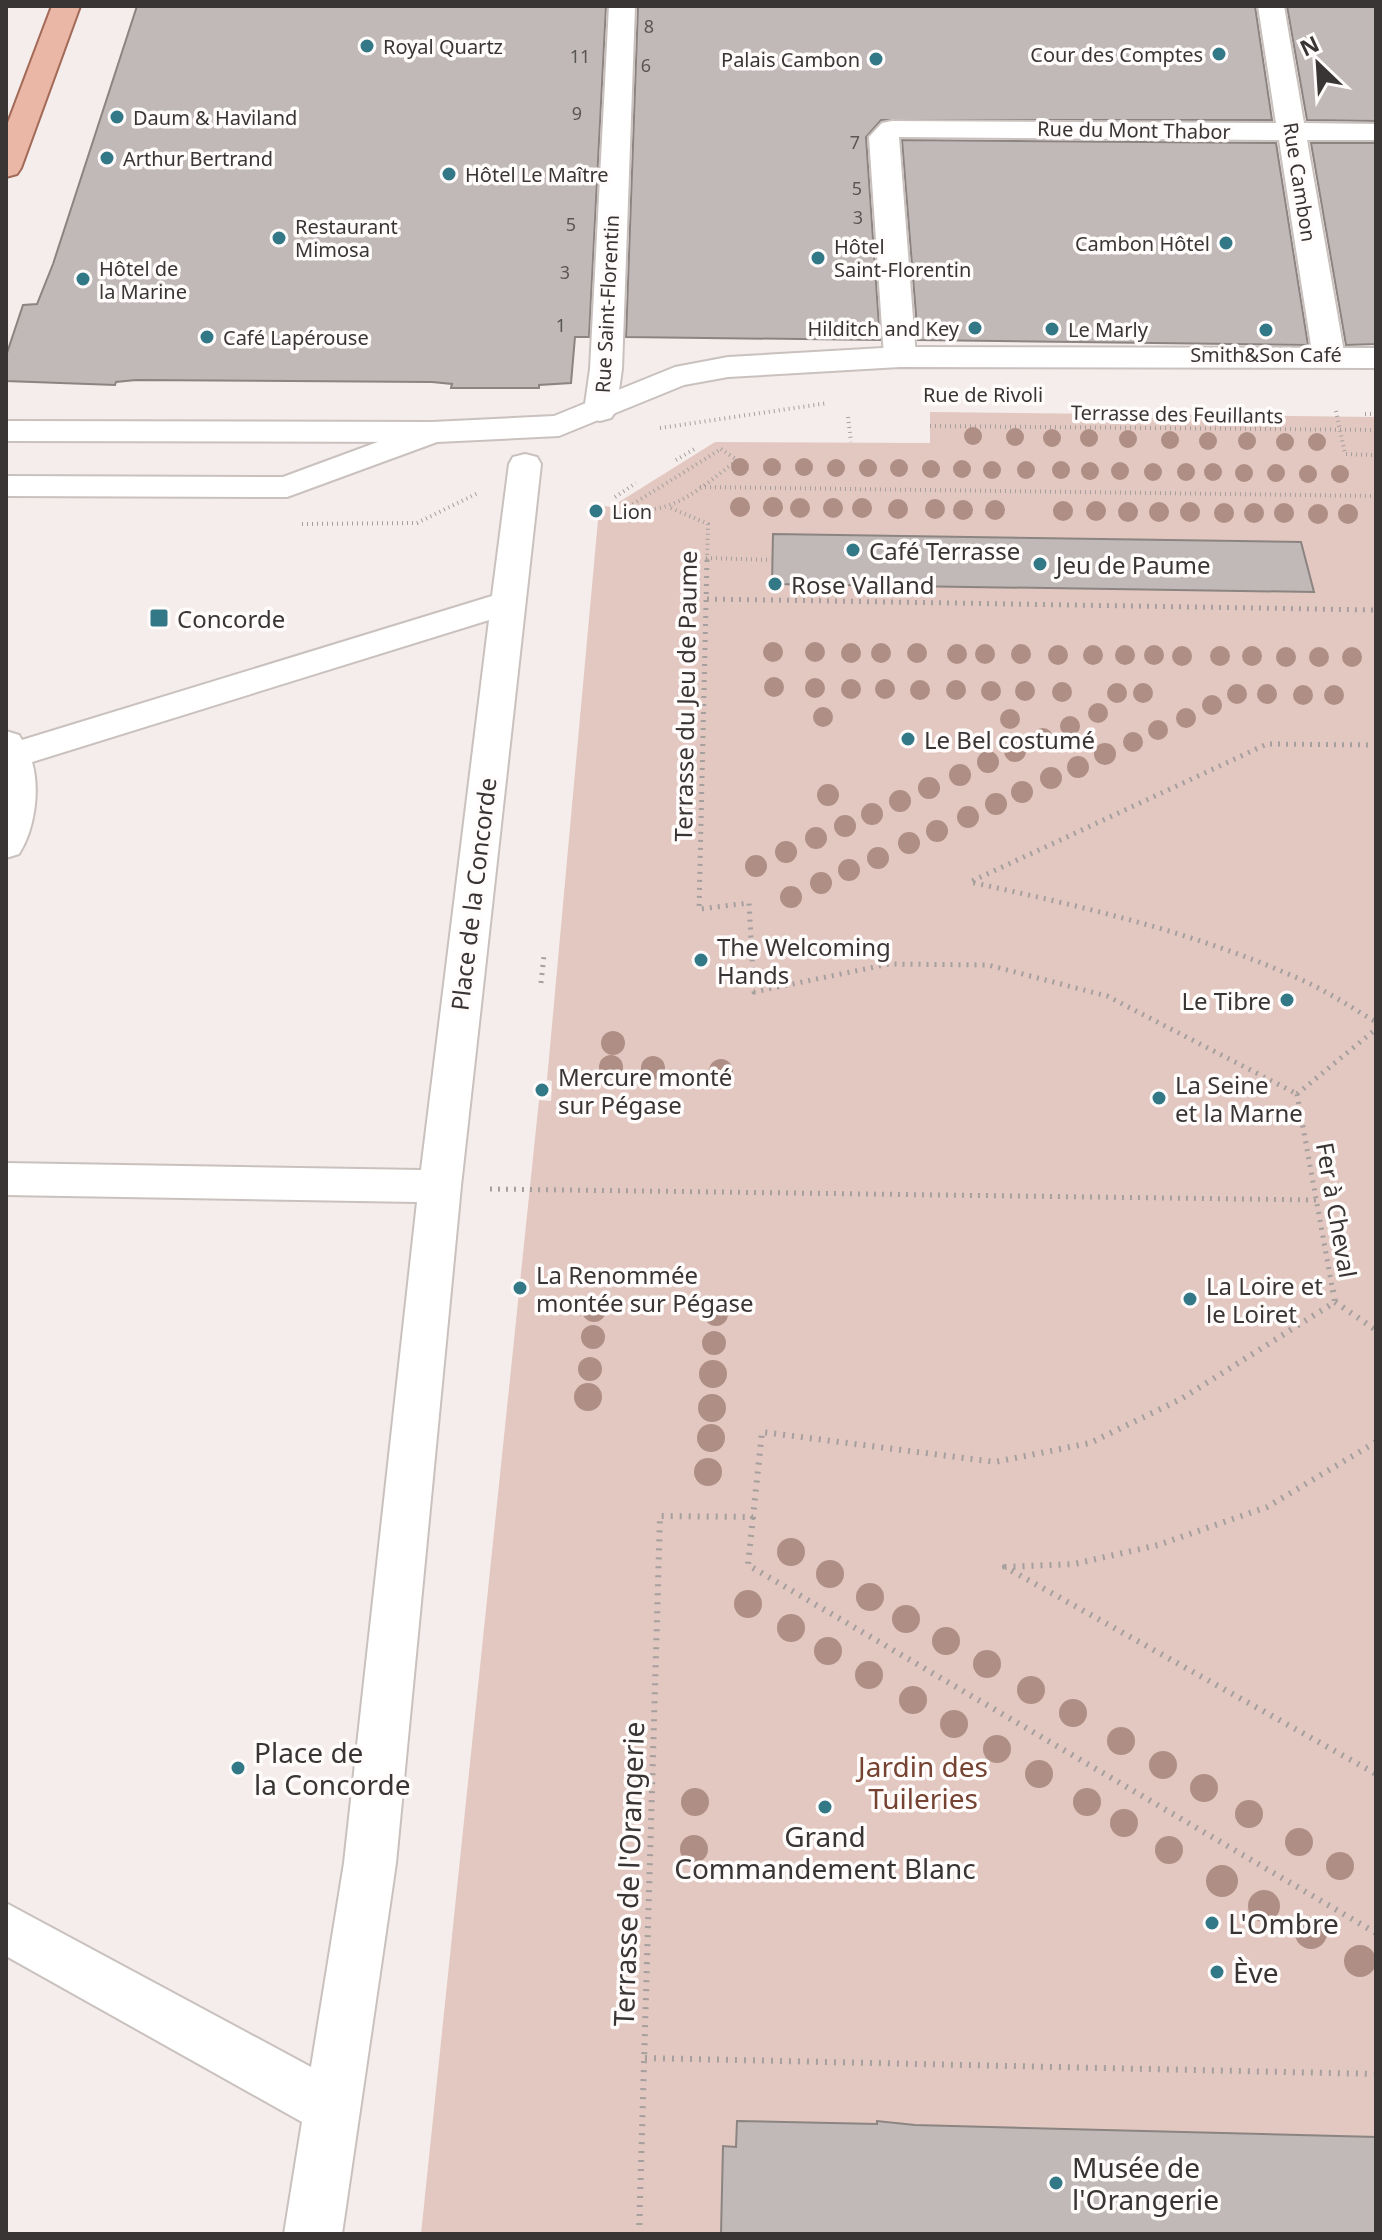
<svg xmlns="http://www.w3.org/2000/svg" width="1382" height="2240" viewBox="0 0 1382 2240" font-family="'Noto Sans',sans-serif">
<rect width="100%" height="100%" fill="#f5edeb"/>
<path fill="#e2c8c0" d="M930,412l446,5v1817h-955l118,-1134 12,1 1,-20 -5,-1 51,-560h4l2,-14 7,1 104,-65 215,1z"/>
<path fill="#c1b9b7" stroke="#8b8481" stroke-width="2" d="M137,6h469l-17,331h-14l-4,46 -32,2v3h-88l1,-4 -20,-2 -296,-2 -20,2 -1,3 -109,-4v-25l17,-51 14,-1 16,-40z
M638,6h617l17,114h-391l-15,17 14,203 -254,-3z
M1287,6h89v115l-69,-1z
M902,140l374,3 32,202 -390,-5z
M1311,143h65v201l-30,1z
M773,534l528,8 13,50 -542,-8z
M737,2121l140,3v-3l38,4 461,12v97h-655l2,-88 13,1z"/>
<g fill="none" stroke-linecap="round" stroke-linejoin="round">
<g stroke="#c9c1be" stroke-width="4">
<path id="street" d="M609,6h26l-13,363 -6,42 -5,7 -11,3 -11,-3 -5,-7 6,-42z
M1258,6h26l20,117 72,1v16h-69l38,218 -5,7h-22l-5,-7 -34,-218 -380,-3 17,220 -5,7h-22l-5,-7 -15,-220 13,-14 10,-2 384,2z
M6,421l426,1 11,3 5,7 -5,7 -11,3 -426,-1z
M525,454l12,3 4,7 -80,722 -65,677 -54,371h-58l18,-112 -296,-166v-53l305,164 33,-204 73,-661 -411,-7v-32l415,7 68,-550 -457,142c8,27 3,67 -13,92l-13,4v-127l13,4 3,5 470,-144 17,-132 4,-7z"/>
</g>
<g stroke="#c9c1be" stroke-width="4">
<path id="secondary" d="M900,347l476,1v20l-476,-1 -172,10 -44,8 -125,51 -122,6 -150,55 -281,-1v-20l277,1 149,-55 122,-6 121,-49 53,-10z"/>
</g>
<g stroke="#a36a58" stroke-width="4">
<path id="primary" d="M52,6h28l-59,162 -4,6 -11,3v-49z"/>
</g>
<path stroke="#a59f9e" stroke-width="4" stroke-dasharray="1 4" stroke-linecap="butt" d="M1336,411l9,43 29,1
M1365,414h11
M848,417l3,25
M930,426l446,4
M660,428l168,-25
M721,449l16,11c-35,27 -65,57 -112,49z
M676,460l20,-12
M700,487l676,9
M615,497l21,-14
M671,508l37,16 -1,38
M302,524l115,-1 61,-30
M706,558l66,2"/>
<path stroke="#a59f9e" stroke-width="5" stroke-dasharray="2 6" stroke-linecap="butt" d="M707,560l-8,349 50,-6 5,89 135,-28 99,1 119,31 190,98
M707,599l669,11
M1376,745l-109,-1 -297,138c110,24 221,49 325,95 29,12 54,29 81,45
M541,983l3,-28
M1297,1094l36,198
M1297,1094l79,-65
M490,1189l827,11"/>
<path stroke="#a59f9e" stroke-width="6" stroke-dasharray="2 7" stroke-linecap="butt" d="M1333,1290l2,12
M1335,1302l41,28
M1376,1442l-109,65 -109,38 -84,19 -69,3 371,207
M753,1517l-5,48 628,368
M645,2058l731,16
M639,2234l21,-718 93,1 9,-85 233,30 95,-19 91,-44 154,-97"/>
<use href="#street" fill="#fff" fill-rule="evenodd"/>
<use href="#secondary" fill="#fff" fill-rule="evenodd"/>
<use href="#primary" fill="#eab7a6" fill-rule="evenodd"/>
</g>
<g fill="#af8f85">
<circle cx="973" cy="436" r="9"/>
<circle cx="1015" cy="437" r="9"/>
<circle cx="1052" cy="438" r="9"/>
<circle cx="1089" cy="438" r="9"/>
<circle cx="1128" cy="439" r="9"/>
<circle cx="1170" cy="440" r="9"/>
<circle cx="1208" cy="441" r="9"/>
<circle cx="1247" cy="441" r="9"/>
<circle cx="1285" cy="442" r="9"/>
<circle cx="1317" cy="442" r="9"/>
<circle cx="740" cy="467" r="9"/>
<circle cx="772" cy="467" r="9"/>
<circle cx="804" cy="467" r="9"/>
<circle cx="836" cy="468" r="9"/>
<circle cx="868" cy="468" r="9"/>
<circle cx="899" cy="468" r="9"/>
<circle cx="931" cy="469" r="9"/>
<circle cx="962" cy="469" r="9"/>
<circle cx="992" cy="470" r="9"/>
<circle cx="1026" cy="470" r="9"/>
<circle cx="1061" cy="470" r="9"/>
<circle cx="1090" cy="471" r="9"/>
<circle cx="1120" cy="471" r="9"/>
<circle cx="1153" cy="472" r="9"/>
<circle cx="1186" cy="472" r="9"/>
<circle cx="1213" cy="472" r="9"/>
<circle cx="1244" cy="473" r="9"/>
<circle cx="1276" cy="473" r="9"/>
<circle cx="1308" cy="474" r="9"/>
<circle cx="1340" cy="474" r="9"/>
<circle cx="740" cy="507" r="10"/>
<circle cx="773" cy="507" r="10"/>
<circle cx="800" cy="508" r="10"/>
<circle cx="833" cy="508" r="10"/>
<circle cx="862" cy="508" r="10"/>
<circle cx="898" cy="509" r="10"/>
<circle cx="935" cy="509" r="10"/>
<circle cx="963" cy="510" r="10"/>
<circle cx="995" cy="510" r="10"/>
<circle cx="1063" cy="511" r="10"/>
<circle cx="1096" cy="511" r="10"/>
<circle cx="1128" cy="512" r="10"/>
<circle cx="1159" cy="512" r="10"/>
<circle cx="1190" cy="512" r="10"/>
<circle cx="1224" cy="513" r="10"/>
<circle cx="1254" cy="513" r="10"/>
<circle cx="1284" cy="513" r="10"/>
<circle cx="1318" cy="514" r="10"/>
<circle cx="1348" cy="514" r="10"/>
<circle cx="773" cy="652" r="10"/>
<circle cx="815" cy="652" r="10"/>
<circle cx="851" cy="653" r="10"/>
<circle cx="881" cy="653" r="10"/>
<circle cx="917" cy="653" r="10"/>
<circle cx="957" cy="654" r="10"/>
<circle cx="985" cy="654" r="10"/>
<circle cx="1021" cy="654" r="10"/>
<circle cx="1058" cy="655" r="10"/>
<circle cx="1093" cy="655" r="10"/>
<circle cx="1125" cy="655" r="10"/>
<circle cx="1154" cy="655" r="10"/>
<circle cx="1182" cy="656" r="10"/>
<circle cx="1220" cy="656" r="10"/>
<circle cx="1252" cy="656" r="10"/>
<circle cx="1286" cy="657" r="10"/>
<circle cx="1319" cy="657" r="10"/>
<circle cx="1352" cy="657" r="10"/>
<circle cx="774" cy="687" r="10"/>
<circle cx="815" cy="688" r="10"/>
<circle cx="851" cy="689" r="10"/>
<circle cx="885" cy="689" r="10"/>
<circle cx="920" cy="690" r="10"/>
<circle cx="956" cy="690" r="10"/>
<circle cx="991" cy="691" r="10"/>
<circle cx="1025" cy="691" r="10"/>
<circle cx="1062" cy="692" r="10"/>
<circle cx="1117" cy="693" r="10"/>
<circle cx="1143" cy="693" r="10"/>
<circle cx="1237" cy="694" r="10"/>
<circle cx="1267" cy="694" r="10"/>
<circle cx="1303" cy="695" r="10"/>
<circle cx="1334" cy="695" r="10"/>
<circle cx="1212" cy="705" r="10"/>
<circle cx="1098" cy="713" r="10"/>
<circle cx="823" cy="717" r="10"/>
<circle cx="1186" cy="718" r="10"/>
<circle cx="1010" cy="719" r="10"/>
<circle cx="1070" cy="726" r="10"/>
<circle cx="1158" cy="730" r="10"/>
<circle cx="1043" cy="738" r="10"/>
<circle cx="1133" cy="742" r="10"/>
<circle cx="1015" cy="751" r="11"/>
<circle cx="1105" cy="754" r="11"/>
<circle cx="988" cy="762" r="11"/>
<circle cx="1078" cy="767" r="11"/>
<circle cx="960" cy="775" r="11"/>
<circle cx="1051" cy="778" r="11"/>
<circle cx="929" cy="788" r="11"/>
<circle cx="1022" cy="792" r="11"/>
<circle cx="828" cy="795" r="11"/>
<circle cx="900" cy="801" r="11"/>
<circle cx="996" cy="804" r="11"/>
<circle cx="872" cy="814" r="11"/>
<circle cx="968" cy="817" r="11"/>
<circle cx="845" cy="826" r="11"/>
<circle cx="937" cy="831" r="11"/>
<circle cx="816" cy="838" r="11"/>
<circle cx="909" cy="843" r="11"/>
<circle cx="786" cy="852" r="11"/>
<circle cx="878" cy="858" r="11"/>
<circle cx="756" cy="866" r="11"/>
<circle cx="849" cy="870" r="11"/>
<circle cx="821" cy="883" r="11"/>
<circle cx="791" cy="897" r="11"/>
<circle cx="613" cy="1043" r="12"/>
<circle cx="611" cy="1067" r="12"/>
<circle cx="653" cy="1068" r="12"/>
<circle cx="721" cy="1071" r="12"/>
<circle cx="594" cy="1310" r="12"/>
<circle cx="716" cy="1314" r="12"/>
<circle cx="593" cy="1337" r="12"/>
<circle cx="714" cy="1343" r="12"/>
<circle cx="590" cy="1369" r="12"/>
<circle cx="713" cy="1374" r="14"/>
<circle cx="588" cy="1397" r="14"/>
<circle cx="712" cy="1408" r="14"/>
<circle cx="711" cy="1438" r="14"/>
<circle cx="708" cy="1472" r="14"/>
<circle cx="791" cy="1552" r="14"/>
<circle cx="830" cy="1574" r="14"/>
<circle cx="870" cy="1597" r="14"/>
<circle cx="748" cy="1604" r="14"/>
<circle cx="906" cy="1619" r="14"/>
<circle cx="791" cy="1628" r="14"/>
<circle cx="946" cy="1641" r="14"/>
<circle cx="828" cy="1651" r="14"/>
<circle cx="987" cy="1664" r="14"/>
<circle cx="869" cy="1675" r="14"/>
<circle cx="1031" cy="1690" r="14"/>
<circle cx="913" cy="1700" r="14"/>
<circle cx="1073" cy="1713" r="14"/>
<circle cx="954" cy="1724" r="14"/>
<circle cx="1121" cy="1741" r="14"/>
<circle cx="997" cy="1749" r="14"/>
<circle cx="1163" cy="1765" r="14"/>
<circle cx="1039" cy="1774" r="14"/>
<circle cx="1204" cy="1788" r="14"/>
<circle cx="695" cy="1802" r="14"/>
<circle cx="1087" cy="1802" r="14"/>
<circle cx="1249" cy="1814" r="14"/>
<circle cx="1124" cy="1823" r="14"/>
<circle cx="1299" cy="1842" r="14"/>
<circle cx="694" cy="1849" r="14"/>
<circle cx="1169" cy="1850" r="14"/>
<circle cx="1340" cy="1866" r="14"/>
<circle cx="1222" cy="1881" r="16"/>
<circle cx="1264" cy="1906" r="16"/>
<circle cx="1311" cy="1933" r="16"/>
<circle cx="1360" cy="1961" r="16"/>
</g>
<g fill="#337886" stroke="#fffcfb" stroke-width="3">
<circle cx="367" cy="46" r="8"/>
<circle cx="1219" cy="54" r="8"/>
<circle cx="876" cy="59" r="8"/>
<circle cx="117" cy="117" r="8"/>
<circle cx="107" cy="158" r="8"/>
<circle cx="449" cy="174" r="8"/>
<circle cx="279" cy="238" r="8"/>
<circle cx="1226" cy="243" r="8"/>
<circle cx="818" cy="258" r="8"/>
<circle cx="83" cy="279" r="8"/>
<circle cx="975" cy="328" r="8"/>
<circle cx="1052" cy="329" r="8"/>
<circle cx="1266" cy="330" r="8"/>
<circle cx="207" cy="337" r="8"/>
<circle cx="596" cy="511" r="8"/>
<circle cx="853" cy="550" r="8"/>
<circle cx="1040" cy="564" r="8"/>
<circle cx="775" cy="584" r="8"/>
<rect x="149" y="608" width="20" height="20" rx="4"/>
<circle cx="908" cy="739" r="8"/>
<circle cx="701" cy="960" r="8"/>
<circle cx="1287" cy="1000" r="8"/>
<circle cx="542" cy="1090" r="8"/>
<circle cx="1159" cy="1098" r="8"/>
<circle cx="520" cy="1288" r="8"/>
<circle cx="1190" cy="1299" r="8"/>
<circle cx="238" cy="1768" r="8"/>
<circle cx="825" cy="1807" r="8"/>
<circle cx="1212" cy="1923" r="8"/>
<circle cx="1217" cy="1972" r="8"/>
<circle cx="1056" cy="2183" r="8"/>
</g>
<g text-anchor="middle" dominant-baseline="central" stroke-width="7" stroke-linejoin="round" paint-order="stroke">
<g font-size="18" fill="#5a5655">
<text x="649" y="26">8</text>
<text x="580" y="56">11</text>
<text x="646" y="65">6</text>
<text x="577" y="113">9</text>
<text x="855" y="142">7</text>
<text x="857" y="188">5</text>
<text x="858" y="217">3</text>
<text x="571" y="224">5</text>
<text x="565" y="272">3</text>
<text x="561" y="325">1</text>
</g>
<g font-size="20" fill="#383534" stroke="#fffcfb" text-anchor="start">
<text x="383" y="46">Royal Quartz</text>
<text x="1203" y="54" text-anchor="end">Cour des Comptes</text>
<text x="860" y="59" text-anchor="end">Palais Cambon</text>
<text x="133" y="117">Daum &amp; Haviland</text>
<text x="123" y="158">Arthur Bertrand</text>
<text x="465" y="174">Hôtel Le Maître</text>
<text x="295" y="226">Restaurant<tspan x="295" dy="23">Mimosa</tspan></text>
<text x="1210" y="243" text-anchor="end">Cambon Hôtel</text>
<text x="834" y="246">Hôtel<tspan x="834" dy="23">Saint-Florentin</tspan></text>
<text x="99" y="268">Hôtel de<tspan x="99" dy="23">la Marine</tspan></text>
<text x="959" y="328" text-anchor="end">Hilditch and Key</text>
<text x="1068" y="329">Le Marly</text>
<text x="223" y="337">Café Lapérouse</text>
<text x="1266" y="354" text-anchor="middle">Smith&amp;Son Café</text>
<text x="612" y="511">Lion</text>
</g>
<g font-size="20" fill="#383534" stroke="#fffcfb">
<text transform="translate(1134 130) rotate(1)">Rue du Mont Thabor</text>
<text transform="translate(1300 182) rotate(81)">Rue Cambon</text>
<text transform="translate(607 304) rotate(-87)">Rue Saint-Florentin</text>
<text x="983" y="394">Rue de Rivoli</text>
<text transform="translate(1177 414) rotate(1)">Terrasse des Feuillants</text>
</g>
<g font-size="24" fill="#383534" stroke="#fffcfb" text-anchor="start">
<text x="869" y="550">Café Terrasse</text>
<text x="1056" y="564">Jeu de Paume</text>
<text x="791" y="584">Rose Valland</text>
<text x="177" y="618">Concorde</text>
<text x="924" y="739">Le Bel costumé</text>
<text x="717" y="946">The Welcoming<tspan x="717" dy="28">Hands</tspan></text>
<text x="1271" y="1000" text-anchor="end">Le Tibre</text>
<text x="558" y="1076">Mercure monté<tspan x="558" dy="28">sur Pégase</tspan></text>
<text x="1175" y="1084">La Seine<tspan x="1175" dy="28">et la Marne</tspan></text>
<text x="536" y="1274">La Renommée<tspan x="536" dy="28">montée sur Pégase</tspan></text>
<text x="1206" y="1285">La Loire et<tspan x="1206" dy="28">le Loiret</tspan></text>
</g>
<g font-size="24" fill="#383534" stroke="#fffcfb">
<text transform="translate(685 696) rotate(-89)">Terrasse du Jeu de Paume</text>
<text transform="translate(473 894) rotate(-83)">Place de la Concorde</text>
<text transform="translate(1337 1210) rotate(80)">Fer à Cheval</text>
</g>
<g font-size="28" fill="#383534" stroke="#fffcfb" text-anchor="start">
<text x="254" y="1752">Place de<tspan x="254" dy="32">la Concorde</tspan></text>
<text x="825" y="1836" text-anchor="middle">Grand<tspan x="825" dy="32">Commandement Blanc</tspan></text>
<text x="1228" y="1923">L'Ombre</text>
<text x="1233" y="1972">Ève</text>
<text x="1072" y="2167">Musée de<tspan x="1072" dy="32">l'Orangerie</tspan></text>
</g>
<g font-size="28" fill="#764231" stroke="#fffcfb">
<text x="923" y="1766">Jardin des<tspan x="923" dy="32">Tuileries</tspan></text>
</g>
<g font-size="28" fill="#383534" stroke="#fffcfb">
<text transform="translate(628 1874) rotate(-88)">Terrasse de l'Orangerie</text>
</g>
</g>
<rect width="1382" height="2240" fill="none" stroke="#383534" stroke-width="16"/>
<g transform="translate(1318 64) rotate(335)" stroke="#fffcfb" stroke-width="6" paint-order="stroke">
<path d="M0-6L14 30L0 20L-14 30Z" fill="#383534"/>
<text y="-12" font-size="22" font-weight="bold" text-anchor="middle" fill="#383534">N</text>
</g>
</svg>
